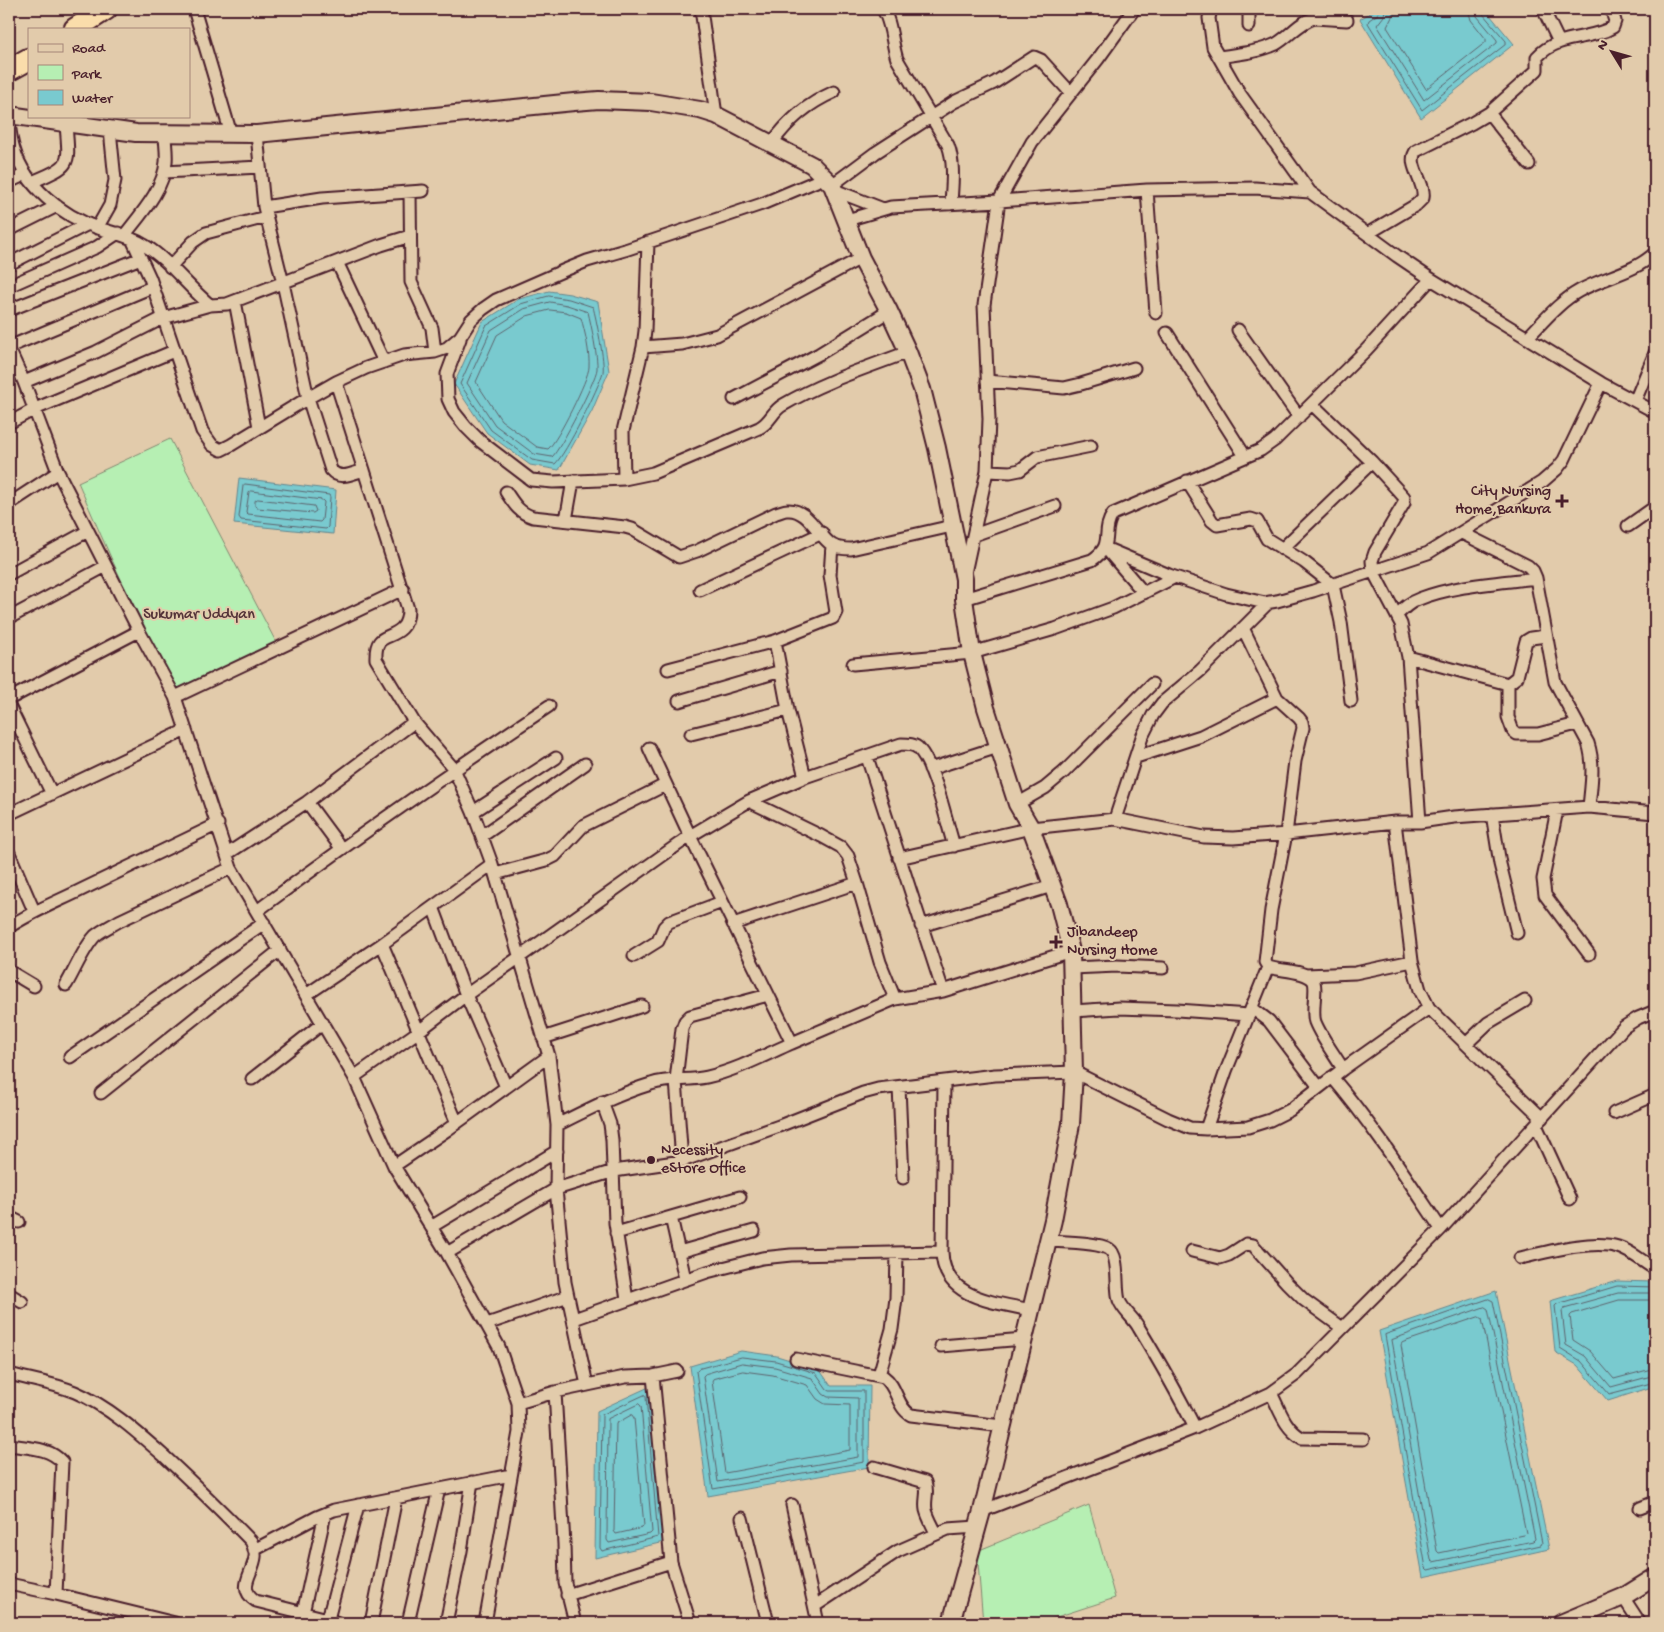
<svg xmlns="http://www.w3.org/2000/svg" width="1664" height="1632" viewBox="0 0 1664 1632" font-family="'Gochi Hand',sans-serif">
<rect width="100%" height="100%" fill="#e2cbab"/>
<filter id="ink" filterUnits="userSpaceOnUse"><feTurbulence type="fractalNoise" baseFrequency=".02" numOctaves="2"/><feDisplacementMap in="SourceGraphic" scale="10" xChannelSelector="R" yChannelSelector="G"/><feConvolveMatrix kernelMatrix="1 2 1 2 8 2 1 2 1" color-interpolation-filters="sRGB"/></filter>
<g filter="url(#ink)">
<path fill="#b6efb3" stroke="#80876f" d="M170,439l106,203 -100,49c-36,-68 -68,-138 -98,-209z
M1089,1505l26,93 -77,25h-55l-6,-72z"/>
<path fill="#79cacf" stroke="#66868d" d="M1377,9h108l29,35 -93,74 -61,-99z
M549,291l21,3 28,8 11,69 -17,40 -33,59 -29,-5 -43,-32 -33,-49 28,-62 37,-23z
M239,478l97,12 -3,44 -99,-10z
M1617,1281l36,1 2,3v101l-47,15 -31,-36 -22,-13 -5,-51z
M1496,1291l53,258 -126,28 -44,-246z
M741,1351l36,5 42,13 12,17h39l-1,81 -161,29 -18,-130z
M651,1386l13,156 -69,16 2,-147z"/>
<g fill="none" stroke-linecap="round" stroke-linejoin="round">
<path stroke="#5d636d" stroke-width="1" d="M1379,9l-1,5 -9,6 -1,3 54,87 84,-66v-3l-23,-27 -1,-5
M1385,9l-1,7 -7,9 47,75 73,-57v-3l-20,-24 -2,-7
M1393,9l-1,8 -5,10 39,62 60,-47v-3l-15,-19 -3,-11
M549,296l20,3 24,8c3,10 12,56 10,65 -4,15 -37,82 -48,92l-23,-4 -41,-30 -31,-46 26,-58 35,-22z
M550,302l17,3 21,7c3,12 10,45 9,57 -1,11 -37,81 -45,88l-18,-3 -39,-29 -28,-42 24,-53 33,-21z
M550,310l16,2 15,6c4,14 9,35 8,49 0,11 -32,75 -41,82l-11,-2 -36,-27 -25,-38 21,-47 30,-19z
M245,484l84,11 1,2 -2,30 -2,2 -85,-9 -2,-3 4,-31z
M251,491l71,9 2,2 -2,18 -2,2 -72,-8 -2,-2 3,-20z
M258,499l56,7 2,5 -3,2 -56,-5 -2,-2v-5z
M1655,1287l-38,-1 -60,18 -2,2 5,42 21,13 28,33 46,-12
M1655,1293h-37l-54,15 -2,3 4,34 19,11 26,31 44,-12
M1489,1299l4,2 49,242 -1,2 -113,25 -2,-2 -41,-233z
M1655,1300h-36l-47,14 -2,2 3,24 17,11 24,28 41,-11
M1485,1307l3,2 47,230 -2,2 -100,21 -2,-2 -39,-220z
M1479,1317l3,2 44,214 -2,2 -85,18 -2,-2 -36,-206 1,-2z
M742,1357l34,4 40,12 11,16 3,2h34v71l-151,27 -17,-118 2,-2z
M742,1363l33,4 37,11 11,16 5,3 30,1v59l-140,25 -15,-106 2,-2z
M743,1371l30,4 34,10 10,14 8,5 25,1v45l-125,23 -13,-92 1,-2z
M645,1395l1,2 12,140 -56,14 -2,-3 2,-133z
M639,1404l2,2 11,126 -2,2 -41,9 -2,-3 1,-121z
M632,1415l2,3 10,108 -2,2 -26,6 -2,-3 2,-107z"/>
<g stroke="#4a1f2b" stroke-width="15">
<path id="street" d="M194,9l37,125
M701,9l15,106
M882,9c9,9 10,36 15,50l51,86c7,19 4,39 3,59
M1211,9l-2,9 4,29 27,47 70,98
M1543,9l16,33
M1249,26v-17
M1219,57c19,-3 40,-5 57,-13 14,-8 22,-21 38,-26l33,2
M1489,113l40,51
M9,122c1,9 2,18 5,27 11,37 48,67 84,79 15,5 32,8 46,17 25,15 43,41 66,60l17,-1 154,-59 29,-9
M772,143c17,-23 35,-39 62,-51
M164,172l96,-5
M9,182l17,-8
M32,182c41,-18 37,-15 34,-58
M832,185l43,-32 79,-51 40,-19 40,-26 7,3 29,32
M834,190l49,19
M1147,190l9,123
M410,192l1,90 21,46 3,24
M264,207l58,-9 101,-7
M847,220l44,-13 108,-6 148,-11 108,-2 55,4 87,64 34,23 170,104 54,29
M97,228l13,-23 5,-25 -5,-50
M9,230l48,-24
M1367,234l49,-29 7,-7c3,-15 -17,-34 -7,-47l56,-28 17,-10 48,-43v-13c22,-24 53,-16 76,-30l2,-6 -4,-12
M124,236c16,-21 40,-47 42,-74 1,-9 -1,-19 -1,-28
M132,239l18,39 52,153 10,14 9,5 10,-5 77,-47 -25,-115 -19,-76 -7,-73
M337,262l47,100
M9,264l79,-40
M170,267l23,-25 13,-9 60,-16
M9,286l88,-39 21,-14
M235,301l24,126
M9,310l132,-52
M1238,330l61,87
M1167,333l78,123
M1527,338c16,-16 32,-36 52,-47 24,-14 55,-18 76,-38
M460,339l-13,35 1,25 6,13 12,15 14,14 51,39 22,2 71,-3 29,-6 106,-45c12,-6 13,-17 24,-23 39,-23 83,-37 125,-53
M9,347l143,-60
M643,347l39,-3 35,-9 144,-77
M9,349l15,33 34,90 81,159 36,66 56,171 123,209 40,89 53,87 52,94 19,56 1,29 -34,191
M987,381l77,7 17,-4 53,-16
M24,382l72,-30 67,-34 47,-13
M734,399l85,-45 70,-43
M1635,401l20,-48
M1312,404l60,58 32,35v6l-29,49 -3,9 1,10 28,53 7,33 12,165
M9,423l26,-14 139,-58
M364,470c-11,3 -24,11 -33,0l-23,-72 28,-16 30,-14 38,-13 31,-3 12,-4 13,-11 11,-17 12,-11 13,-9 69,-30 22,-9 38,-11 137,-46 64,-27
M987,471l23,1 10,-2 17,-13 54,-11
M624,479l-1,-48 20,-84 2,-16 3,-89
M1187,481l25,40 5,4 34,-6 6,2 10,18 37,23 29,23 8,37 10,79
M506,492c8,12 13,21 27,25l92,10 7,2 47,28 18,-6 79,-38c4,-1 8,-3 11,-3 21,-2 31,26 45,35 6,4 13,4 19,4l101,-23
M9,504l49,-32
M566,520l7,-39
M1628,526l27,-19
M1462,533l66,33 5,5 3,7 19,104 33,61c7,21 3,43 1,64
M974,535l81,-29
M1105,548l64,27 57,19 39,9 12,-2 36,-10 115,-38 114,-71 15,-13 7,-9 37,-77
M1282,549l90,-87
M1108,551l36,42
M965,573l22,-102 2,-52 -5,-114 15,-104 33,-59 66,-83 36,-50
M9,574l79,-43
M700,590l122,-57
M964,599l128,-39c24,-16 8,-27 21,-46l148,-64 14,-10 91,-90 65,-71
M1397,615c7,-7 13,-13 22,-16 36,-14 79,-16 117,-21
M9,618l97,-52
M1243,628l34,70 22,20 3,4 1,6 -8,33 -9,73 -15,76 -6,52 3,5c12,4 37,3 45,13 5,7 -2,31 2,42 6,15 19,32 28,47
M775,641l13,69 17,67
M1408,657l100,27 9,-7 9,-36 5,-3 15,-2
M853,664l119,-11 83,-24 58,-21 62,-31
M668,669l107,-28 58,-23 3,-6 -6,-37 2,-30
M1508,684v33l5,14 4,3h21l39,-10
M175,697l228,-108
M9,699l130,-68
M679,701l102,-30
M9,706l43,88
M414,722l40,47 19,43 19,52 57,192 8,69 -1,64 9,93 22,103
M691,734l97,-24
M649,748l41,88 102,207 103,-44 48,-8 128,-40
M867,757l76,234
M1136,757l65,-21 76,-38
M930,769l68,-22
M749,801l72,35 20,11 7,9 9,27 23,79 15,37
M307,802l34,46
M1017,804l28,-16 19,-16 88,-88
M1557,810l-14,69 2,16 44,59
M473,812l83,-54
M9,814l177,-84
M1492,814l8,50 17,69
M1115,819l27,-82 11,-22 9,-12 38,-32 69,-69
M1395,822l17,139 8,29 9,18 113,110
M482,836l103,-72
M9,853l25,58
M227,854l80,-52 107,-80 -38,-63c-1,-27 13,-18 26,-31 5,-5 6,-12 6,-19l-72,-227
M899,858l132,-30 84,-9 89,18 29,1 53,-4 109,-12h25l34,-5 135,-10 66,6
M495,874l52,-14 8,-4 28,-30 82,-41
M433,907l33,88 40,92
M257,911c95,-71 193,-139 292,-205
M733,924l124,-41
M921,926l131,-40
M9,927c24,-16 48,-25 74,-38 45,-22 90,-43 135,-65
M382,944l75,179
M634,956l24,-15 6,-14 5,-5 53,-20
M1072,968l45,-2 46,2
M9,971l25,15
M1306,975l49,-2 57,-12
M66,985c9,-15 17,-36 29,-49 7,-6 16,-10 24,-15l112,-53
M306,995l76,-51 110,-80
M1252,1008l17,13 50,66
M1073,1011l46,-3 58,2 72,5
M543,1038l99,-32
M1466,1044l22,-21 37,-22
M70,1057l194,-134
M354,1077l65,-46 47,-36 224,-159 59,-35 56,-24 96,-33c7,0 14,0 18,5 16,18 27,72 35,97
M1332,1077c40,47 74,100 109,152
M252,1079l71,-56
M944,1082l-2,170c1,47 53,50 89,58
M899,1087l4,91
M101,1093l179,-143
M602,1102l8,22 2,16 3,83 12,77
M1614,1113l41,-18
M557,1125c30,-15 61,-31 94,-41 18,-6 38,-3 56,-7 30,-7 58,-22 85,-34
M1536,1125l34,74
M1206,1129l20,-58 42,-104
M682,1161l-6,-81 6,-51 3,-8 5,-5 78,-21
M394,1166l53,-36 102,-74
M9,1217l10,5
M671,1217l14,62
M431,1227l126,-76
M616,1233l124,-36
M1048,1241c14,1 50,1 61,8 11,7 6,38 10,51 4,11 15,18 20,28 20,33 39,66 56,100
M1192,1251l28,7 9,-3 17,-11 7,1 34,38 17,17 37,27
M679,1252l75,-21
M447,1253l109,-64 58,-18 68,-10 97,-35 84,-33 15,-4 117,-14 79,-3 94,47 22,9 16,1 42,-2 22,-7 20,-10 53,-41 86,-61
M1520,1258c27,-6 72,-19 98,-11 13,4 25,15 37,22
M9,1294l13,8
M574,1319l133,-47 55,-14 29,-3 151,-3
M487,1324l81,-28
M941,1346l83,-7
M796,1359l88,18c13,9 13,31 27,38l91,11
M9,1374c22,6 44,9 66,18 33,14 62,40 89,64 30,28 59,56 87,85 2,5 5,10 4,16 -2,17 -19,31 1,44l72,18 10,4
M879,1375l13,-46 4,-31 1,-45
M653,1376l18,186 19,61
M555,1392l70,-15 28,-1 24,-5
M1271,1393c9,17 14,36 31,45l61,1
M518,1403l37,-11 9,152 1,39 10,40
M9,1445c19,3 40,2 53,17l-6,132
M874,1467l51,15c4,9 -1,18 1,28 2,8 7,16 10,23
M792,1505l26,118
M1640,1508l15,-6
M982,1511l213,-83 76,-35 26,-19 144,-145 183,-202 14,-9 17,-7
M742,1518l26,105
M254,1550l63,-33 17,-7 177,-35
M9,1584l47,10 119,29
M567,1595l104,-33
M1623,1597l17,26
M815,1606l83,-55 50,-22 29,-2
M303,1613l22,-99
M328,1619l30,-114
M371,1623l25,-125
M408,1623l31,-134
M446,1623l15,-72 11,-69"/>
</g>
<g stroke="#4a1f2b" stroke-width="20">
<path id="secondary" d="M9,115l127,18 121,1 317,-32 25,-2 52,2 49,8 16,5 96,50 20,20 29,73 28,53 19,41 14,37 15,59 27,131v20l8,54 14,55 31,96 14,24 28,76 12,47 3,121 -3,52 -18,96 -71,291 -31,112
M1561,1623l62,-26 32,-20"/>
</g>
<g stroke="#4a1f2b" stroke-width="25">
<path id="highway" d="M75,29l31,-20
M9,70l20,-11"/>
</g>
<use href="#street" stroke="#e2cbab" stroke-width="11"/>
<use href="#secondary" stroke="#e2cbab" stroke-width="16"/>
<use href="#highway" stroke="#faddab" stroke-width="21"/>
</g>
</g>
<g fill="#4a1f2b" stroke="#e2cbab" stroke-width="2">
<path d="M1559.5 493.5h5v5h5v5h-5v5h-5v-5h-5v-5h5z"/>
<path d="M1053.5 934.5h5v5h5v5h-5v5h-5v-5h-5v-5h5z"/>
<circle cx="651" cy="1160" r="5"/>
</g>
<g text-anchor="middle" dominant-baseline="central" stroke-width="4" stroke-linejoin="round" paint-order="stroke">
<g font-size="16" fill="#4a1f2b" stroke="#e2cbab" text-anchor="start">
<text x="1551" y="492" text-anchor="end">City Nursing<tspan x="1551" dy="18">Home,Bankura</tspan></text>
<text x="1067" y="933">Jibandeep<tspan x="1067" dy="18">Nursing Home</tspan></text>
<text x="661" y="1151">Necessity<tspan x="661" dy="18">eStore Office</tspan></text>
</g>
<g font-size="16" fill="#553439" stroke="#e2cbab">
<text x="199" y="615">Sukumar Uddyan</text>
</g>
</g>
<rect width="1664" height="1632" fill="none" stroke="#e2cbab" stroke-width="30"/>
<rect x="15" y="15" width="1634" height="1602" fill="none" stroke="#4a1f2b" stroke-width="2" filter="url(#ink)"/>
<rect x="28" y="28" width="162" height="90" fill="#e2cbab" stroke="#a58678"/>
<rect x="38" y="44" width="25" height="8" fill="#e2cbab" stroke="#a58678"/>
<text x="72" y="52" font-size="15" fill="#4a1f2b">Road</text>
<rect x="38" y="65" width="25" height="15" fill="#b6efb3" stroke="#a58678"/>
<text x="72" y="78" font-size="15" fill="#4a1f2b">Park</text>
<rect x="38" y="90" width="25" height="15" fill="#79cacf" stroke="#a58678"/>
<text x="72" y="102" font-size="15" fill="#4a1f2b">Water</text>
<g transform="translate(1612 52) rotate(307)" stroke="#e2cbab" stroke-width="4" paint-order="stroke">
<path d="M0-4L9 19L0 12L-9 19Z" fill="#4a1f2b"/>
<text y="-8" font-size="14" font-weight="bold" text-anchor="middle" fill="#4a1f2b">N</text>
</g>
</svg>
